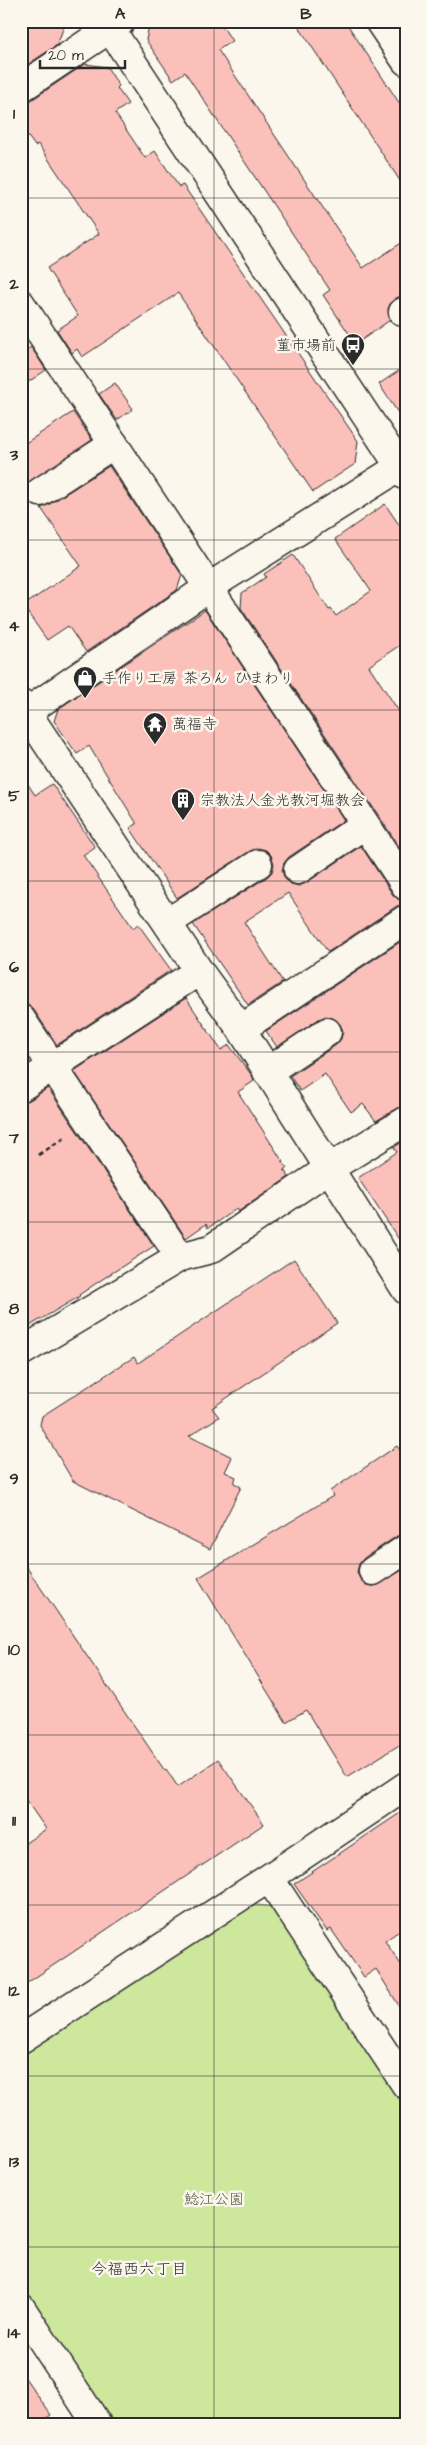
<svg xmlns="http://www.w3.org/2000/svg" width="427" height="2445" viewBox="0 0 427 2445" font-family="'Architects Daughter','Klee One',sans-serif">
<rect width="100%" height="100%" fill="#fbf7ec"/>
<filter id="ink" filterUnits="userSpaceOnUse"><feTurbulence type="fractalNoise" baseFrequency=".02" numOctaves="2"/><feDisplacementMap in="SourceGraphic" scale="10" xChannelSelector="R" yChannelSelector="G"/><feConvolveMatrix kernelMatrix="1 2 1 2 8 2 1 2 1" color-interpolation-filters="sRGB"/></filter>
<g filter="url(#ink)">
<path fill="#cde79d" stroke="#7c8964" d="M249,1904l24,3 133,202v315h-294l-91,-136v-236z"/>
<path fill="#fcc0bb" stroke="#2b2b2b" d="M21,21h45l-9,24 -36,24z
M150,21h69l13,20 -14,9 145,218 43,-28v56l-8,1 -7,5 -3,7 2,11 -34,24 -33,-49 7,-5 -145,-218 -12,8 -27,-40z
M295,21h50l61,92v77z
M85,64l22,3 12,19 -2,2 11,16 -13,9 30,45 10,-7 24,36 4,-2 175,256 -3,23 -42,28 -135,-199 -96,64 -5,-8 -5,4 -15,-23 21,-14 -31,-48 52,-34 -61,-90 -3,2 -14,-19v-23l9,-3z
M31,347l15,23 -25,17v-33z
M406,366v59l-27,-41z
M115,383l18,26 -16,11 -18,-26z
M73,412l19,28 -64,43 -7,-9v-28z
M109,466l73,109 -5,15 -91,62 -18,-26 -21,14 -24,-34 58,-40 -40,-58 7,-3z
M385,504l21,31v106l-37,25 37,56v135l-165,-249 1,-15 24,-16 -2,-3 29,-19 36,55 2,-1 5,7 35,-25 -36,-52z
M205,610l139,210 -55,37 -5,6 -2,8 3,8 6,5 8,2 7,-3 55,-37 32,49 6,5 7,1v2l-9,3 -69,46 -40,-59 -44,29 39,60 -35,23 -55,-81 74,-47 5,-5 2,-8 -3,-9 -5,-5 -8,-2 -8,3 -73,47 -47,-70 7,-4 -48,-78 -12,8 -23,-33 4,-12z
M21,774l14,21 17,-11 43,63 -12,8 50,73 5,-4 33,46 -114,75 -23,-35 -6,-5 -7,-1z
M406,938v167l-8,3 -22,13 -13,-17 -12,8 -26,-38 -25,17 -10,-15 46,-31 5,-6 2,-8 -3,-7 -7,-6 -7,-2 -7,3 -42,28 -11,-16z
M186,998l35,52 8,-5 24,32 1,4 -16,11 49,76 -3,2 5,7 -51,35 -2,-3 -28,19 -2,-4 -20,14 -112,-167z
M48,1088l106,158 -53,34 -22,15 1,1 -59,35v-228l9,-3z
M406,1140v110l-48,-72 39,-26 -3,-5z
M294,1259l43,64 -125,85 7,9 -30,19 43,21 -7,15 11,5 -2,6 7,4 -31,62 -137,-68 -33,-56 2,-9 92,-59 4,6z
M397,1446l9,13v74l-9,3 -33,22 -5,6 -2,8 3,7 6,6 8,1 32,-18v173l-59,36 -41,-67 -20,12 -88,-144 135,-82 -3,-5z
M21,1559l144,212 1,-2 12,18 40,-28 46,65 -243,163v-141l25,-17 -25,-36z
M406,1809v117l-21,15 21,31v45l-30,-48 -12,8 -33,-48 -4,2 -33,-47z
M21,2372l30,43 -13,9h-17z"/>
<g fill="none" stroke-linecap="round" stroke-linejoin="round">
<g stroke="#2b2b2b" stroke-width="31">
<path id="minor" d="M105,21l301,455
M379,21l27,40
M21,88l100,-67
M21,304l385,582
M403,312l3,-1
M40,492l74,-48
M21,704l178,267 42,58 165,261
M21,716l188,-129 197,-124
M298,870l66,-45
M167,923l91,-59
M21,1019l159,238
M241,1029l165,-110
M267,1072l60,-40
M21,1087l178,-116
M21,1352l159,-95 31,-8 117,-80 78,-48
M373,1571l33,-22
M269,1878l137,207
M21,2039l248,-161 137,-92
M21,2308l76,116"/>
</g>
<path stroke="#2b2b2b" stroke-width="3" stroke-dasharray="5 4" stroke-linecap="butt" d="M38,1155l29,-19"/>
<use href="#minor" stroke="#fbf7ec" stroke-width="28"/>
</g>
</g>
<path fill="none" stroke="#2b2b2b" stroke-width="1" stroke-opacity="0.55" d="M214,21v2403M21,198h385M21,369h385M21,540h385M21,710h385M21,881h385M21,1052h385M21,1222h385M21,1393h385M21,1564h385M21,1735h385M21,1905h385M21,2076h385M21,2247h385"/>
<defs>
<g id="bus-pin" transform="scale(1.25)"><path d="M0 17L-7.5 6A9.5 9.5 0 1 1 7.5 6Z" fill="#2b2b2b" stroke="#fbf7ec"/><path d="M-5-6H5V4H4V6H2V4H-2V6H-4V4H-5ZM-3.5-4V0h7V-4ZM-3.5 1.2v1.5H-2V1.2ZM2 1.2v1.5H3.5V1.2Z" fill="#fff"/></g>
<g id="shop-pin" transform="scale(1.25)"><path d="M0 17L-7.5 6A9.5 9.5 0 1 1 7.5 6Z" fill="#2b2b2b" stroke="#fbf7ec"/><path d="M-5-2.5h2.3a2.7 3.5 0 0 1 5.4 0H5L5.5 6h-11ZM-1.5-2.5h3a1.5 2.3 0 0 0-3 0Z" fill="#fff"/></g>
<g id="temple-pin" transform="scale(1.25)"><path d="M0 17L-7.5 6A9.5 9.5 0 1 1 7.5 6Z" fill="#2b2b2b" stroke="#fbf7ec"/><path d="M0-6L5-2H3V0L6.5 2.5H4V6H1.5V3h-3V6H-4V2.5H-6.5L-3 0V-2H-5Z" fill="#fff"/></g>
<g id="building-pin" transform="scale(1.25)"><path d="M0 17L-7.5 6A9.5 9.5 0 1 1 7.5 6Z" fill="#2b2b2b" stroke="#fbf7ec"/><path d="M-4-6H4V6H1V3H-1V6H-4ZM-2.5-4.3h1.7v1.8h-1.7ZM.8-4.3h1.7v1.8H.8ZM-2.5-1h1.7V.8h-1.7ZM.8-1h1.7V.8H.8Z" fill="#fff"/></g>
</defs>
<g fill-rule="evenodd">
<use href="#bus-pin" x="353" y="345"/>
<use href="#shop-pin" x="85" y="678"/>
<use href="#temple-pin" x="155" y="724"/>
<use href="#building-pin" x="183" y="800"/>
</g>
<g text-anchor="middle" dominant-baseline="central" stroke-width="5" stroke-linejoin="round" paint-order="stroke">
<g font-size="15" fill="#2b2b2b" stroke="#fbf7ec" text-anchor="start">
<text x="336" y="345" text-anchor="end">菫市場前</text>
<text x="102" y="678">手作り工房 茶ろん ひまわり</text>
<text x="172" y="724">萬福寺</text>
<text x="200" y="800">宗教法人金光教河堀教会</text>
</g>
<g font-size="15" fill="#545a48" stroke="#fbf7ec">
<text x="214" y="2199">鯰江公園</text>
</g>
<g font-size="16" fill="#2b2b2b" stroke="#fbf7ec">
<text x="139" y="2269">今福西六丁目</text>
</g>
</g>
<rect width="427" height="2445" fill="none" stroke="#fbf7ec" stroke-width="55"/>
<path d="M40 60v8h85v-8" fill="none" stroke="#2b2b2b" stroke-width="2.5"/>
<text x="48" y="60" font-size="15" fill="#2b2b2b" stroke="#fbf7ec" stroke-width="4" paint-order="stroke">20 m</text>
<rect x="28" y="28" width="372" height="2390" fill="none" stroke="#2b2b2b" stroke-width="2"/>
<g font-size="16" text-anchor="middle" font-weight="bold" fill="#2b2b2b">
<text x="120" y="19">A</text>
<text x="306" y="19">B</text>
<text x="14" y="119">1</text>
<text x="14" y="289">2</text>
<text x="14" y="460">3</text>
<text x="14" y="631">4</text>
<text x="14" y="801">5</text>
<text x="14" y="972">6</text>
<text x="14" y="1143">7</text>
<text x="14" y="1314">8</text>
<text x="14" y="1484">9</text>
<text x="14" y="1655">10</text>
<text x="14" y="1826">11</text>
<text x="14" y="1996">12</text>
<text x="14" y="2167">13</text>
<text x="14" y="2338">14</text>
</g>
</svg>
